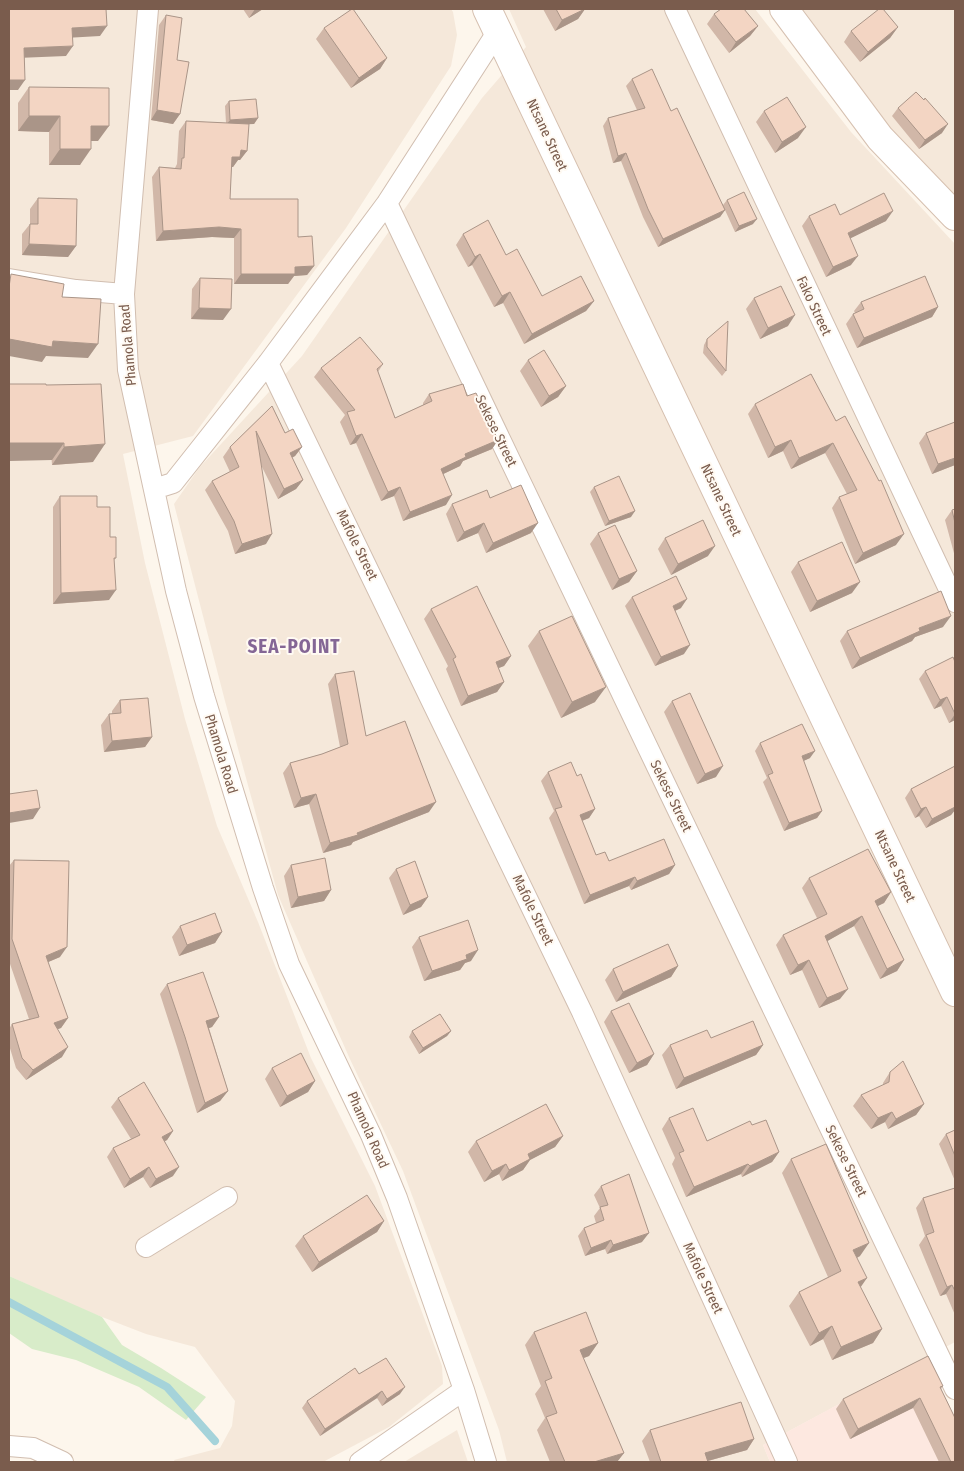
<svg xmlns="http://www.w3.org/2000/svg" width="964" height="1471" viewBox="0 0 964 1471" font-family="'Fira Sans Condensed',sans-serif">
<rect width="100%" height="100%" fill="#fdf6ec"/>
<path fill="#f5e8da" d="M9,9h442l2,3 4,23 -6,31 -105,162 -153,208 -70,18 22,109 40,156 32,107 41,96 53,136 64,128 67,180 1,18 -54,43 -66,35h-148l-1,-2 46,-12 12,-22 3,-25 -40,-54 -49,-13 -62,-24 -75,-34z
M509,9h246l96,123 104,112v1098l-192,103 7,17h-263l-8,-32 -96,-259 -54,-114 -71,-162 -53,-194 -51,-197 25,-36 103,-112 180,-258 44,-51z
M803,9h152v189l-16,-14 -63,-72z
M457,1430l11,32h-64z"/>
<path fill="#fde8e0" d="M926,1357l29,60v45h-185l-7,-17z"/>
<path fill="#d8ecc9" d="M9,1276l93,41 20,28 39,23 45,29 -20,23 -47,-33 -63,-27 -44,-11 -23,-16z"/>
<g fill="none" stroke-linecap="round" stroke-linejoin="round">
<path stroke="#a5d3da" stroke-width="8" d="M9,1302l158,85 48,54"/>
<g stroke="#d1beb0" stroke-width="22">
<path id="street" d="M148,9l-24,285 4,76 48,221 28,105 59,192 26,76 82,171 26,63 67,192 22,72
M675,9l280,593
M387,203l568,1186
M9,279l67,11 48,4
M268,363l314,649 205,450
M154,489l19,-6 95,-120 119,-160 111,-172
M146,1247l81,-50
M9,1446l24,2 30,14
M360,1462l104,-72"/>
</g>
<g stroke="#d6c0b0" stroke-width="30">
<path id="secondary" d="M487,9l468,983
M784,9l96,129 75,78"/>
</g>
<use href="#street" stroke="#fff" stroke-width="20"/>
<use href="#secondary" stroke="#fff" stroke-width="28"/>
</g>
<path fill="#d1b7a8" d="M243,9h20l-14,9z
M543,9h42l-7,10 -23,12z
M714,14l44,12 -8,10 -21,17 -22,-29z
M166,15l11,45 3,54 -7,10 -22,-4 8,-95z
M898,27l-8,11 -30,24 -16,-20 7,-11z
M324,28l63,30 -7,11 -29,19 -35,-49z
M632,79l39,32 52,94 4,-5 26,24 -18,8 -10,-22 -5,7 -62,30 -15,-30 -22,-56 -8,2 -10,-37 5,-8 29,-8 -11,-24z
M29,87l69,54h-7l-11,24h-31v-33l-31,-1v-28z
M229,101l29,17 -4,6h-6l-1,27 -7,9h-2l-5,7h-2l-1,32 68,38 16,29 -7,9 -13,1 -6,8h-54v-46l-22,-1 -56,4 -4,-64 7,-10 16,1 2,-4 2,-33 7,-10 40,2 -1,-17z
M898,108l44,25 -23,16 -27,-33z
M764,111l34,27 -23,15 -19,-31z
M38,198l38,48 -8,11 -46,-2v-21l8,-10v-15z
M840,215l46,6 -36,17 1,27 -25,12 -24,-51 7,-10z
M463,234l43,21 36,41 52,5 -8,10 -62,33 -21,-41 -9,4 -22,-42 -4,2 -12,-22z
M200,278l23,42 -32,-1 1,-30z
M754,298l34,28 -28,13 -14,-30z
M861,302l77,5 -6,10 -75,31 -11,-24 7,-10 2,-1 -1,-2z
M707,339l19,32 -4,5 -19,-23 1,-8z
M528,360l38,26 -8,11 -17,10 -21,-36z
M383,364l-5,8 17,46 28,-13v-2l6,-9 38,2 31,44 -6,9 -29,12 -3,5 -17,8 3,31 -43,16 -9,-25 -13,5 -25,-58 -6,2 -10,-23 5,-7 -31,-38 7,-9z
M811,374l85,171 -41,19 -23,-56 7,-11 8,-3 -22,-41 -34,16 -8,-18 -15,7 -20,-44 7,-10z
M46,385l47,77 -41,3z
M272,406l13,27 17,14 -7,9 -3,2 11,22 -7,9 -18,10 -17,-34 5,79 -31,10 -7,-23 -23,-41 7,-9 18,-9 -7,-15 7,-10z
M955,422v43l-23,9 -13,-31 7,-10z
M594,487l37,30 -26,9 -15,-34z
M60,496l37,11 13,30 6,21 -2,2 -5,40 -56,4v-97z
M490,498l41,35 -45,20 -8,-20 -21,9 -11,-28 6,-10z
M955,509v48l-10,-37 7,-10z
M598,533l39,38 -8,11 -17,8 -22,-46z
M665,538l43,18 -37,19 -13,-26z
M798,562l54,31 -42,19 -19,-40z
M632,597l49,11 -6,3 9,43 -29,12 -30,-60z
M431,609l80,47 -7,10 -6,2 6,14 -7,10 -36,14 -15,-37 2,-3 -24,-47z
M943,627l-28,10 -3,4 -60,28 -12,-28 7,-10z
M539,631l56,71 -34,16 -33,-72z
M955,662v58l-6,3 -8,-17 -7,3 -15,-30 6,-8z
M335,674l31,62 63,76 -76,30 -2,3 -28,8 -14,-49 -15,4 -11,-35 7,-10 32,-9 18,-7 -12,-63z
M120,700l32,37 -7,10 -41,5 -3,-27 8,-11h3v-3z
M672,701l44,76 -19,7 -33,-72z
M760,743l50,15 -7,3 19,50 -5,7 -33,13 -21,-49 4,-4 -12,-27z
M955,766v44l-4,5 -25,13 -7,-12 -4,2 -10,-20 6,-9z
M548,772l29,4 18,33 -6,9 -7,3 14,34 13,6 66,4 -6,9 -38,16 -2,-4 -45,18 -35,-86 5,-7 -13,-30z
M14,860l46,97 -12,5 20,56 -7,10 -4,1 5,28 -36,23 -10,-12 -7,-23v-16l3,-5 17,-5 -20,-58v-95z
M291,865l40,25 -7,11 -33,7 -7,-32z
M396,869l32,28 -7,10 -18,8 -14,-37z
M809,878l82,14 -7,11 -7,3 27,54 -7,11 -17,8 -26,-53 -27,15 13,58 -21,9 -17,-38 -12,5 -14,-30 7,-10 34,-17 -15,-30z
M180,926l42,6 -7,11 -36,13 -7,-19z
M419,937l52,24 -6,2 -5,7 -36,11 -12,-34z
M678,966l-7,11 -55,25 -11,-22 8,-11z
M167,984l52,33 -7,10 -3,1 19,63 -8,10 -23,12 -20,-66 -17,-53z
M611,1011l43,43 -7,11 -18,8 -25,-51z
M412,1031h39l-4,5 -28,18 -10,-17z
M711,1038l52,7 -7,10 -80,34 -14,-34 8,-10z
M272,1068l43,13 -7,11 -28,15 -15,-28z
M890,1072l34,32 -8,11 -28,14 -3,-7 -14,7 -18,-23 8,-11 22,-10v-2z
M118,1098l55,33 -6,9 -2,1 8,35 -23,12 -7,-11 -19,11 -17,-31 6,-9 18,-9 -20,-32z
M669,1118l38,23 45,-16 27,27 -7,10 -30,15 -1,-3 -55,23 -14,-33 3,-6 -13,-29z
M955,1130v51l-16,-37 7,-10z
M563,1136l-8,11 -25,13 -7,10 -21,11 -3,-7 -15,8 -16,-30 8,-11z
M791,1159l69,97 -3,2 3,29 22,42 -9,14 -41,17 -9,-21 -13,7 -21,-40 10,-14 29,-15 -46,-104z
M601,1186l41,56 -35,12 -2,-5 -20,7 -7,-20 6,-8 12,-5 -2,-7 6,-8 -6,-13z
M955,1188v127l-9,-21 -6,2 -21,-51 6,-9 -9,-28 7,-10z
M384,1221l-7,11 -65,40 -17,-26 8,-10z
M534,1332l64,11 -9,13 -6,2 41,95 -7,9h-67l-13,-32 8,-12 -10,-24 6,-8 -16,-41z
M359,1374l41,20 -18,12 -5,-8 -57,38 -18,-28 5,-7z
M943,1386l-2,3 14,73h-16l-26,-54 -63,31 -14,-30 7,-10z
M650,1430l104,9 -7,11 -39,11v1h-58l-8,-21z"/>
<path fill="#aa9588" d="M255,9h8l-14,9z
M585,9l-7,10 -23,12 7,-11z
M107,26l-7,10 -35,2 7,-10z
M758,26l-8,10 -21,17 7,-11z
M898,27l-8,11 -30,24 8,-10z
M73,46l-7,10 -49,2 7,-10z
M387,58l-7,11 -29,19 8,-10z
M9,80h16l-7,10h-9z
M157,110l23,4 -7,10 -22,-4z
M29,116h31l-11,16 -31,-1z
M258,118l-4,6 -28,1 4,-5z
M948,124l-6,9 -23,16 6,-9z
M91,126h18l-11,15h-18z
M806,127l-8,11 -23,15 7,-11z
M60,149h31l-11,16h-31z
M241,150l6,1 -7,9h-2l-5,7h-8l7,-10z
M626,153l-5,8 -8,2 5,-7z
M725,210l-5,7 -62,30 5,-8z
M893,211l-7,10 -45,22 7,-10z
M757,219l-4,5 -18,8 4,-6z
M219,227l22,2 -7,9 -22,-1 -56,4 7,-10z
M29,244l47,2 -8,11 -46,-2z
M480,254l-8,11 -4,2 7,-10z
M858,256l-7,9 -25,12 7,-10z
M314,266l-7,9 -13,1 -6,8h-54l7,-10 54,-7z
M510,292l-7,11 -9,4 8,-11z
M594,301l-8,10 -62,33 8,-10z
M938,307l-6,10 -75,31 7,-10z
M199,308l32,1 -8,11 -32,-1z
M795,315l-7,11 -28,13 8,-11z
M9,339l44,2 45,3 -10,14 -42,-2 -4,6 -33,-6z
M566,386l-8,11 -17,10 8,-11z
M362,434l-6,9 -6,2 6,-9z
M498,440l-6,9 -29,12 -3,5 -25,12 6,-9 24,-15z
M791,440l-8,11 -15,7 7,-11z
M9,443h55l-12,17 -43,1z
M833,443l-8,10 -34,16 8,-11z
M105,444l-12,18 -41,3 12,-18z
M302,447l-7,9 -12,6 7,-9z
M955,458v7l-23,9 6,-10z
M303,480l-7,9 -18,10 6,-10z
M400,487l-6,9 -13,5 7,-9z
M452,495l-6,10 -43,16 7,-9z
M635,511l-4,6 -26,9 4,-5z
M484,523l-6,10 -21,9 7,-10z
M538,523l-7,10 -45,20 7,-10z
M272,534l-6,10 -31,10 7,-10z
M904,534l-8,11 -41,19 8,-11z
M715,546l-7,10 -37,19 7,-11z
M637,571l-8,11 -17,8 7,-11z
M860,582l-8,11 -42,19 7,-11z
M116,590l-7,10 -56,4 8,-11z
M687,599l-6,9 -15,7 7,-9z
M951,616l-8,11 -28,10 -3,4 -60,28 8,-11 59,-30z
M690,645l-6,9 -29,12 6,-9z
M511,656l-7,10 -15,6 7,-10z
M504,682l-7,10 -36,14 7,-10z
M606,687l-11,15 -34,16 11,-16z
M947,697l-6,9 -7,3 6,-9z
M955,714v6l-6,3z
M152,737l-7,10 -41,5 8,-11z
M815,751l-5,7 -13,6 5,-8z
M723,766l-7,11 -19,7 8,-10z
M316,794l-7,10 -15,4 7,-10z
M436,802l-7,10 -76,30 -2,3 -28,8 7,-10z
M955,805v5l-4,5 -25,13 6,-9z
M926,807l-7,9 -4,2 6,-9z
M40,808l-7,11 -24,4v-10z
M595,809l-6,9 -15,6 6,-9z
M822,811l-5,7 -33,13 5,-8z
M675,865l-6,9 -38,16 6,-9z
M635,877l-6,9 -45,18 6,-9z
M331,890l-7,11 -33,7 7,-11z
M891,892l-7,11 -16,8 7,-10z
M428,897l-7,10 -18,8 7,-10z
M862,916l-8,10 -37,21 8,-11z
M222,932l-7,11 -36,13 8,-11z
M67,947l-7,10 -21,9 7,-10z
M478,950l-7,11 -6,2 -5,7 -36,11 8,-10 34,-16z
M809,960l-7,10 -12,5 8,-10z
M904,960l-7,11 -17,8 7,-10z
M678,966l-7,11 -55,25 7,-10z
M848,989l-8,10 -21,9 8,-10z
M219,1017l-7,10 -13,5 7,-11z
M68,1018l-7,10 -14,5 7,-10z
M451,1031l-4,5 -28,18 4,-6z
M763,1045l-7,10 -80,34 8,-11z
M68,1047l-6,10 -36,23 7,-10z
M654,1054l-7,11 -18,8 8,-10z
M315,1081l-7,11 -28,15 7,-11z
M228,1091l-8,10 -23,12 8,-10z
M924,1104l-8,11 -28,14 8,-10z
M892,1112l-7,10 -14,7 7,-11z
M173,1131l-6,9 -11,6 6,-9z
M563,1136l-8,11 -25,13 -7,10 -21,11 7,-11 19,-16z
M779,1152l-7,10 -30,15 8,-11z
M506,1164l-7,10 -15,8 8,-11z
M748,1164l-7,10 -55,23 8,-10z
M149,1167l-6,10 -19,11 6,-9z
M179,1167l-6,9 -23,12 6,-9z
M384,1221l-7,11 -65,40 7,-10z
M649,1233l-7,9 -35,12 6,-9z
M611,1240l-6,9 -20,7 6,-8z
M869,1243l-9,13 -16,8 9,-14z
M867,1278l-9,13v-9z
M952,1285l-6,9 -6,2 7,-9z
M832,1326l-9,13 -13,7 9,-13z
M882,1329l-9,14 -41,17 9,-13z
M598,1343l-9,13 -18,7 9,-13z
M405,1387l-5,7 -18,12 5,-7z
M382,1391l-5,7 -57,38 5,-7z
M920,1398l-7,10 -63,31 8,-10z
M754,1439l-7,11 -43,12 1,-9z
M624,1453l-7,9h-23z"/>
<path fill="#f3d5c3" stroke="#aa9588" d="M9,9h97l1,17 -35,2 1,18 -49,2 1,32h-16z
M352,9h1l34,49 -28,20 -35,-50z
M556,9h29l-23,11z
M721,9h23l14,17 -22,16 -22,-28z
M879,9h4l15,18 -30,25 -17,-21z
M166,15l16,3 -5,42 12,2 -9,52 -23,-4z
M652,69l19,42 6,-3 48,102 -62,29 -15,-30 -22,-56 -8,3 -10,-38 37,-10 -13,-29z
M29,87l80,1v38h-18v23h-31v-33h-31z
M916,92l8,8 1,-2 23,26 -23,16 -27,-32z
M787,97l19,30 -24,15 -18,-31z
M256,99l2,19 -28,2 -1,-19z
M186,121l63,3 -2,27 -6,-1 -1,7h-8l-2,42h68v38l14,-1 2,30 -19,1v7h-54v-45l-22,-2 -56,4 -4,-64 22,2 1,-11h2z
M744,192l13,27 -18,7 -12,-26z
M884,193l9,18 -45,22 10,23 -25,11 -24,-51 26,-12 5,11z
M38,198l39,1 -1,47 -47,-2 1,-20h8z
M488,220l18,35 11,-6 25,47 39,-20 13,25 -62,33 -22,-42 -8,4 -22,-42 -5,3 -12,-23z
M11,274l53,10 -2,13 39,2 -3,45 -45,-3 -1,6 -43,-8v-52z
M925,276l13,31 -74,31 -11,-24 11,-5 -3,-7z
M200,278l32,1 -1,30 -32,-1z
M781,286l14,29 -27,13 -14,-30z
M728,321l-2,50 -19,-24v-8z
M360,337l23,27 -6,5 18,49 37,-17 -3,-7 34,-10 4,12 9,-3 22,47 -33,14 1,3 -25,12 11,26 -42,17 -10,-25 -12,5 -26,-58 -6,2 -9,-24 8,-2 -34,-42z
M544,350l22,36 -17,10 -21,-36z
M811,374l25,47 9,-5 34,65 2,-1 23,54 -41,19 -24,-56 18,-7 -24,-47 -34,15 -8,-18 -16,7 -20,-43z
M9,384h37v1l55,-1 4,60 -41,3v-4h-55z
M272,406l13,27 8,-4 9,18 -12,6 13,27 -19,9 -28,-58 16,103 -30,10 -8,-23 -22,-40 27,-14 -9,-20z
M955,422v36l-17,6 -12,-31z
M619,476l16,35 -26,10 -15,-34z
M521,485l17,38 -45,20 -9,-20 -20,9 -12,-28 35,-14 3,8z
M60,496h37v11h13v30h6v21h-2l2,32 -55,3z
M955,509v14l-3,-13z
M703,520l12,26 -37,18 -13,-26z
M615,525l22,46 -18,8 -21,-46z
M842,542l18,40 -43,19 -19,-39z
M676,576l11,23 -14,7 17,39 -29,12 -29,-60z
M477,586l34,70 -15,6 8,20 -36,14 -15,-37 3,-2 -25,-48z
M941,591l10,25 -32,12 1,3 -60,27 -13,-27z
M572,616l34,71 -34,15 -33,-71z
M953,657l2,5v52l-8,-17 -7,3 -15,-29z
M354,671l12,65 39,-15 31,81 -79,31 1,2 -28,8 -14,-49 -15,4 -11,-35 32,-9 26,-10 -13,-70z
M690,693l33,73 -18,8 -33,-73z
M148,698l4,39 -40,4 -3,-27 12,-1 -1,-13z
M802,724l13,27 -13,5 20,55 -33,12 -21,-48 5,-2 -13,-30z
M571,762l6,14 4,-2 14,35 -15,6 16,40 9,-3 4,9 55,-22 11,26 -38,16 -2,-4 -45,18 -35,-86 7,-2 -14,-35z
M955,766v41l-23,12 -6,-12 -5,2 -10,-20z
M37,790l3,18 -31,5v-19z
M868,849l23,43 -16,9 29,59 -17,9 -25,-53 -37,20 23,53 -21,9 -18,-38 -11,5 -15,-30 44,-21 -18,-36z
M325,858l6,32 -33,7 -7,-32z
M14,860l55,1 -2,86 -21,9 22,62 -14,5 14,24 -35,23 -11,-12 -10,-34 27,-7 -27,-78z
M415,861l13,36 -18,8 -14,-36z
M215,913l7,19 -35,13 -7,-19z
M468,920l10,30 -12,5 1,4 -35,12 -13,-34z
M668,944l10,22 -55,26 -10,-23z
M203,972l16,45 -13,4 22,70 -23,12 -20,-66 -18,-53z
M629,1003l25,51 -17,9 -26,-52z
M440,1014l11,17 -28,17 -11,-17z
M753,1021l10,24 -79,33 -14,-33 37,-15 4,8z
M301,1053l14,28 -28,15 -15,-28z
M903,1061l21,43 -28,15 -4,-7 -14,6 -17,-23 28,-13 1,-10z
M144,1082l29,49 -11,6 17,30 -23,12 -7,-12 -19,12 -17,-31 27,-13 -22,-37z
M546,1104l17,32 -35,18 2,5 -21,11 -3,-6 -14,7 -16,-30z
M693,1108l14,33 43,-20 2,4 14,-5 13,32 -29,14 -2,-2 -54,23 -15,-34 5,-2 -15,-33z
M955,1130v26l-9,-22z
M826,1144l43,99 -16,7 14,28 -9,4 24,47 -41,18 -9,-21 -13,7 -20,-41 42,-21 -50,-112z
M629,1174l20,59 -36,12 -2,-5 -20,8 -7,-20 20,-8 -4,-13 8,-2 -7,-19z
M955,1188v103l-3,-6 -5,2 -21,-52 8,-3 -11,-34z
M367,1195l17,26 -65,41 -16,-26z
M586,1312l12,31 -18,7 44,103 -30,9h-29l-19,-45 11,-4 -12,-32 7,-3 -18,-46z
M928,1356l15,30 -3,1 15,31v44h-4l-31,-64 -62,31 -15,-30z
M386,1358l19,29 -18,12 -5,-8 -57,38 -18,-28 48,-33 4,6z
M741,1402l13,37 -49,14 3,9h-47l-11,-32z"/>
<g text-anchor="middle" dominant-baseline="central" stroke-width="4" stroke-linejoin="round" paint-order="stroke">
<g font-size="14" fill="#7a5c4d" stroke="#fffaf3">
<text transform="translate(547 135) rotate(65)">Ntsane Street</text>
<text transform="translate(814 306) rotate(65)">Fako Street</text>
<text transform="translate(128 345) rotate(-95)">Phamola Road</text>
<text transform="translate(496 431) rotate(64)">Sekese Street</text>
<text transform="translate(721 500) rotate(65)">Ntsane Street</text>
<text transform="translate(357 545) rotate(64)">Mafole Street</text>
<text transform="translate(221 754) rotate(73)">Phamola Road</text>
<text transform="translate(671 796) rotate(64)">Sekese Street</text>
<text transform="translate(895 866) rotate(65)">Ntsane Street</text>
<text transform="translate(533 910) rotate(64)">Mafole Street</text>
<text transform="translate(368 1130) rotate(66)">Phamola Road</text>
<text transform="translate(846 1161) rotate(64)">Sekese Street</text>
<text transform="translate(703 1278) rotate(65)">Mafole Street</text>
</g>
<g font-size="19" font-weight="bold" letter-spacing="1" fill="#846695" stroke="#fffaf3">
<text x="294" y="646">SEA-POINT</text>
</g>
</g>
<rect width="964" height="1471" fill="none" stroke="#7a5c4d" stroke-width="20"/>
</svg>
